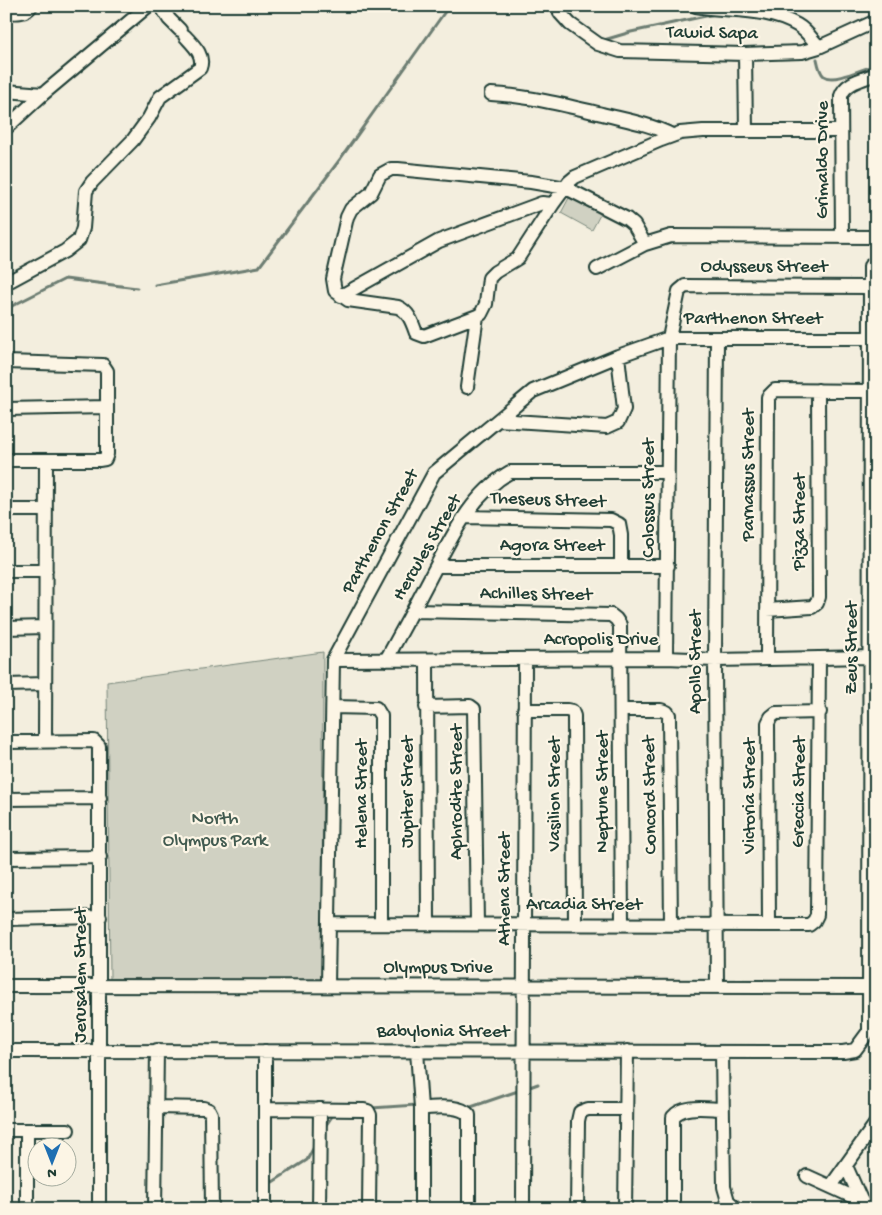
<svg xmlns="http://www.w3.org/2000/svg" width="882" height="1215" viewBox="0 0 882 1215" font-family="'Gochi Hand',sans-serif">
<rect width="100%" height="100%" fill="#f3eede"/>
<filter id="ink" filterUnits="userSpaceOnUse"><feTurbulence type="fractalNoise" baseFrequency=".02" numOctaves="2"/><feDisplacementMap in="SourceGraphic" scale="10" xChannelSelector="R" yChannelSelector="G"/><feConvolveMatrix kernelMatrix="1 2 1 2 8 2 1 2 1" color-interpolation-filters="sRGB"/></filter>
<g filter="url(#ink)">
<path fill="#d0d1c2" stroke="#78877b" d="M570,196l31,17 -9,17 -31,-17z
M323,652l-1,328 -212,-1 -3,-297z"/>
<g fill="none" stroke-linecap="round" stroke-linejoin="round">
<path stroke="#6c7d72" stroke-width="3" d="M604,40l27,-8 84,-18
M817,59c1,5 3,14 7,17 10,7 38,-7 49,-10l3,-3
M155,285l104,-18 82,-109 108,-152
M6,309l59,-30 72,9
M527,1088l11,-4
M371,1108l46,-3
M468,1108l53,-18
M324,1128l9,-13
M268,1185l39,-25 8,-15"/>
<g stroke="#1f3d34" stroke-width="16">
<path id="minor" d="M161,6l8,13 11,11
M561,6l-1,7 10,11 28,20 22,7 125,3 57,-2 17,-5 57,-26
M696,6c34,6 70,1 101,19 9,5 15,14 22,22
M6,12c9,1 20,2 25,-6
M745,54l1,77
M6,91l37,3
M491,94c38,2 74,11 111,20 24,6 48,10 70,21
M6,128l37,-34 105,-88
M842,237l-1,-141c4,-14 23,-17 35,-22
M597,269l48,-25 26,-8 205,1
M6,283l59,-32 14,-11 4,-12 3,-37 6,-9 41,-42 16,-22 11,-21 40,-29c5,-13 -7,-23 -15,-32
M341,296l98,-55 103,-38 11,1
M477,316l-53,20 -8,-3c-4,-11 -7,-21 -18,-26l-50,-7 -13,-9 -2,-12 14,-62 4,-8 20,-16 9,-18 11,-6h7l133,13 35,6 61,31 7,6 11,19
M6,362l97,3 4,6v83l-2,5 -6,1h-93
M467,387l10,-71 4,-2 5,-10 3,-26 6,-6 23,-14 35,-54 16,-22 6,-5 86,-37 19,-7 23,-2h138
M6,409l101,-2
M498,420l109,7 11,-5 6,-13 -6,-53
M6,510h40
M464,517l147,3 8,4 2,11v30
M437,566h231
M6,571h40
M767,610l45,-3 5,-4 2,-6 -1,-207
M413,611l198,4 5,4 4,6 2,299
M6,628l39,-1
M666,658l3,-320 10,-47 6,-5 185,1
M767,659l1,-262 7,-7 95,1
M333,660l333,-2 49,2 155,-3
M386,660c15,-27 30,-55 44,-82 21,-39 40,-83 80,-106h157
M427,660l1,264
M6,685l39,-1
M333,707l43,1 5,8v208
M426,707l44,-1 4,3 3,215
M524,710h43l5,1 2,5 1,208
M621,710h40l6,2 2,3 2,209
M6,742l88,-1 5,5v463
M45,742l1,-282
M6,799l94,-1
M6,858l94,-1
M6,919l94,-2
M329,924l480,1 5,-4 3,-6 2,-257
M769,924l-1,-201 3,-6 5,-4 44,-1
M6,986l864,1
M328,986l5,-326 101,-187 99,-82 85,-35 51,-18h201
M717,987l-2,-327 2,-322
M869,1031l1,-765
M6,1051l837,1 12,-2 14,-19
M265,1051v158
M417,1051l4,57v101
M722,1052l2,135 4,14 9,8
M156,1107l48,1 5,2 2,4 1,95
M421,1108c14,0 38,-4 48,7v94
M266,1109l98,1 4,1 2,4 -1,94
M6,1130h62
M27,1130v79
M846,1166l16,36
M807,1176l55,25
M831,1186l45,-63
M155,1209l2,-159
M319,1209l1,-100
M523,1209l2,-550
M577,1209l1,-88 2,-9 8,-3h38
M625,1209l2,-158
M673,1209v-92c10,-13 35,-8 49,-8"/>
</g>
<use href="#minor" stroke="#fcf5e5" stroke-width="12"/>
</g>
</g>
<g text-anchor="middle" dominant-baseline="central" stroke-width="4.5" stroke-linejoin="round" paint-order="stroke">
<g font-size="19" fill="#1f3d34" stroke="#fcf5e5">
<text transform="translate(712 34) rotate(1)">Tawid Sapa</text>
<text transform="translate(823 160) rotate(-90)">Grimaldo Drive</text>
<text x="764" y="267">Odysseus Street</text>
<text x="753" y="319">Parthenon Street</text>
<text transform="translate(749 475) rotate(-90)">Parnassus Street</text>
<text transform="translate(649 498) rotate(-90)">Colossus Street</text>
<text transform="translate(548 501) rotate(2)">Theseus Street</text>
<text transform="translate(800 522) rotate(-90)">Pizza Street</text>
<text transform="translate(381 532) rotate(-61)">Parthenon Street</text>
<text x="552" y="546">Agora Street</text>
<text transform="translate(428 548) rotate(-60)">Hercules Street</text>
<text transform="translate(536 595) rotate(1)">Achilles Street</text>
<text x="601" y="640">Acropolis Drive</text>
<text transform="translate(852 648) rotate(-90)">Zeus Street</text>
<text transform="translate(696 662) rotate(-90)">Apollo Street</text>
<text transform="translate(408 792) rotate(-90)">Jupiter Street</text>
<text transform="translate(457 792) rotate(-90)">Aphrodite Street</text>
<text transform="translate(603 792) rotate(-90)">Neptune Street</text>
<text transform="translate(800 792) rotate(-89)">Greccia Street</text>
<text transform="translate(362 794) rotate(-90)">Helena Street</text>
<text transform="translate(555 794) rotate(-90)">Vasilion Street</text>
<text transform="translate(651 795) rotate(-91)">Concord Street</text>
<text transform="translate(750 796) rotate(-90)">Victoria Street</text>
<text transform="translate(505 889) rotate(-90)">Athena Street</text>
<text x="584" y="905">Arcadia Street</text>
<text x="438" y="968">Olympus Drive</text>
<text transform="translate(81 975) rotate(-90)">Jerusalem Street</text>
<text x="443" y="1032">Babylonia Street</text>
</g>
<g font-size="19" fill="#425b50" stroke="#fcf5e5">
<text x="215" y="819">North<tspan x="215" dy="22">Olympus Park</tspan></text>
</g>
</g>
<rect width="882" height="1215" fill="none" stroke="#fcf5e5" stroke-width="25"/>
<rect x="12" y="12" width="857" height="1190" fill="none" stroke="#1f3d34" stroke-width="2" filter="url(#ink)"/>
<g transform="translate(52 1162) rotate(180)"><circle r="24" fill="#fcf5e5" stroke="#a4ab9e"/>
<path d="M0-4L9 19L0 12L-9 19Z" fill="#1f6fb2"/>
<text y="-8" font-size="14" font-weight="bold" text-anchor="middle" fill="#1f3d34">N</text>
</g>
</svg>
